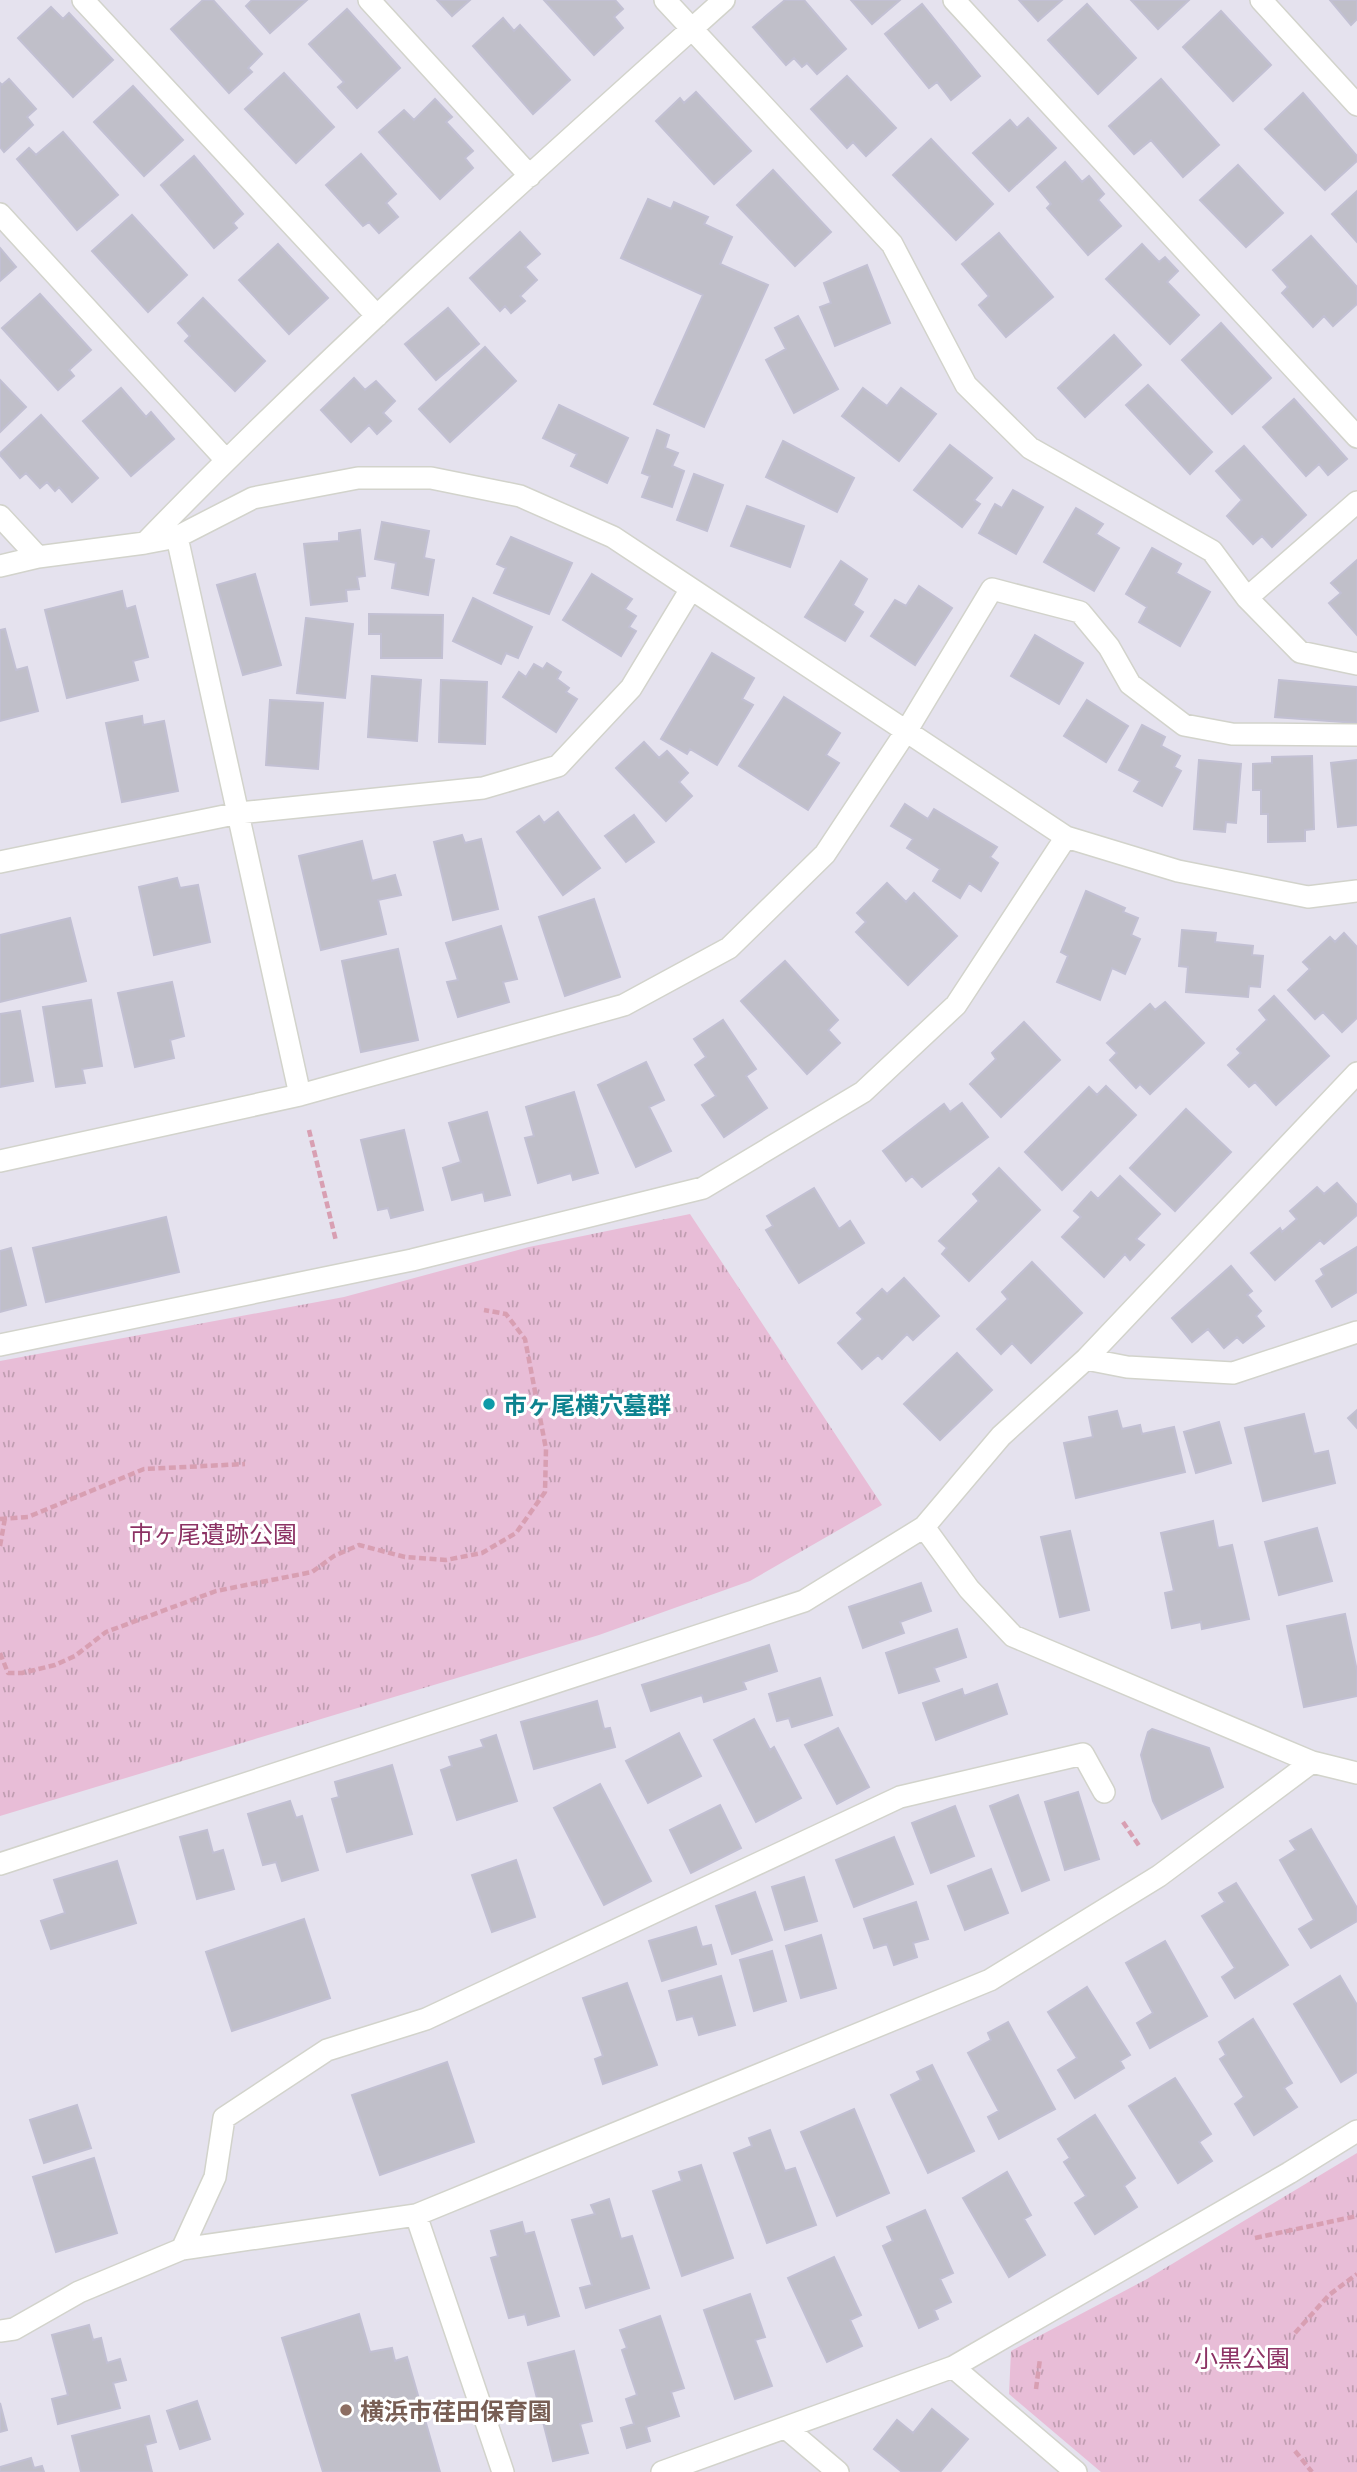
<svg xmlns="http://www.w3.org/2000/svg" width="1357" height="2472" viewBox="0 0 1357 2472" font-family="Manrope,'Noto Sans JP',sans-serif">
<defs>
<pattern id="park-tufts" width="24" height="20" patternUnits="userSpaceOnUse" patternTransform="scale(1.75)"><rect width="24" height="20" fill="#e8bdd7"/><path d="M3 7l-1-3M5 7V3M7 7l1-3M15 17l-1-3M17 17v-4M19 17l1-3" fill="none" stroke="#c09db1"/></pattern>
</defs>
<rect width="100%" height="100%" fill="#e5e2ee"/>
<path fill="url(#park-tufts)" d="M690,1214l192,291 -132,76 -151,54 -599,181v-455l344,-64 185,-50z
M1357,2153v319h-256l-92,-78 2,-43 136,-72z"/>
<path fill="#c0bfc9" stroke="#c2c0d3" stroke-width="2" d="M203,0h10l49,54 -14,14 4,4 -23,21 -58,-64z
M252,0h55l-37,33 -24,-27z
M437,0h33l-18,16z
M544,0h71l8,9 -9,8 9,11 -29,27z
M785,0h19l42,49 -29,25 -10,-11 -5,4 -8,-9 -8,7 -33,-38z
M851,0h49l-28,24z
M1019,0h43l-24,21z
M1131,0h58l-31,29z
M1330,0h27v19l-6,6z
M922,4l58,72 -29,24 -14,-18 -8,6 -44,-54z
M1087,4l49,54 -38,36 -50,-54z
M51,7l12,12 6,-6 44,47 -40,37 -55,-59z
M347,9l53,59 -43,40 -19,-21 6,-5 -35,-38z
M1221,11l50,54 -38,36 -50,-54z
M503,18l11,13 6,-6 50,55 -37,34 -60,-68z
M284,73l50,54 -38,36 -51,-54z
M847,76l49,52 -30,28 -13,-14 -6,6 -36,-39z
M9,79l27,30 -9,8 6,8 -29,27 -4,-5v-64l2,2z
M1161,79l58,66 -36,32 -32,-37 -17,14 -25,-28z
M133,86l50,54 -39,36 -50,-54z
M696,92l55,59 -37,33 -58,-63 24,-23 4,5z
M1303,93l54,63v5l-32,29 -60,-61z
M435,99l17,18 -6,5 27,29 -8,7 8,10 -33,31 -61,-67 25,-22 10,10z
M1028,118l28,30 -47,43 -36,-38 37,-33 7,8z
M63,132l55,63 -41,35 -60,-71 12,-11 7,7z
M931,139l62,65 -37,36 -63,-65z
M361,154l35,40 -10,9 12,14 -19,16 -10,-11 -6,4 -37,-41z
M194,156l49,58 -10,9 4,5 -23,20 -53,-63z
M1065,162l17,20 7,-6 15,18 -6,6 23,26 -33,29 -41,-47 4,-4 -14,-17z
M1238,165l45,48 -37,34 -46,-47z
M773,170l58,62 -36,34 -58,-61z
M1357,191v51l-25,-28z
M648,199l23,10 3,-7 34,15 -4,7 28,13 -12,27 48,21 -64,142 -50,-23 49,-109 -82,-37z
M132,215l55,60 -39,37 -56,-61z
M520,232l20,22 -15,13 12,13 -17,16 5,5 -14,12 -6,-7 -5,5 -30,-33z
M999,233l54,64 -47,40 -27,-32 10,-9 -27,-32z
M1311,236l46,51v17l-24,22 -9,-10 -11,11 -31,-34 6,-6 -15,-17z
M278,244l50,54 -39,36 -50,-54z
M1142,244l17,18 6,-5 13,14 -11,11 32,33 -29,29 -64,-65z
M0,248l16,19 -16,14z
M867,265l23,58 -55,23 -15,-39 11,-4 -7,-20z
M40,294l51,56 -22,20 5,6 -16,14 -56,-62z
M203,298l62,63 -30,30 -50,-50 5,-5 -12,-13z
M448,308l31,36 -43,36 -31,-36z
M798,316l40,73 -44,24 -28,-53 20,-11 -11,-21z
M1221,323l50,55 -39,36 -50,-54z
M1114,335l27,30 -56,52 -27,-29z
M485,347l31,34 -66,61 -31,-33z
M354,378l11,12 11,-9 19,20 -12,12 8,8 -14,13 -8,-9 -18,17 -30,-32z
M0,380l26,27 -26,25z
M1148,385l64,67 -22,22 -64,-69z
M121,388l25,29 5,-5 23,27 -43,37 -48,-55z
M863,388l24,18 14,-18 35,26 -37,47 -57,-45z
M1294,399l53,60 -19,16 -9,-11 -13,12 -43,-49z
M559,405l69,33 -21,45 -36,-17 6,-12 -34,-16z
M41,415l57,63 -26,24 -13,-15 -4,4 -8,-9 -7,6 -14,-15 -6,5 -20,-23v-2z
M657,430l12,5 -4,13 13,5 -6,13 12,5 -12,36 -30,-10 8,-21 -8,-3z
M783,441l71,37 -17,34 -71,-35z
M950,445l42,33 -18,22 6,4 -18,23 -48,-37z
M1244,446l62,69 -34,32 -10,-11 -9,8 -26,-28 15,-16 -26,-29z
M694,474l29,11 -16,46 -30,-11z
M1013,490l30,17 -27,47 -37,-21 16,-29 7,4z
M747,506l57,20 -14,41 -59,-21z
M1076,508l27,16 -7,10 23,14 -25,43 -50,-29z
M382,522l47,9 -5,27 10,2 -6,35 -36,-7 4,-25 -21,-4z
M360,530l5,46 -8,1 2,12 -13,1 1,11 -36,4 -7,-61 35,-3v-8z
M511,537l61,26 -23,51 -55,-21 12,-25 -9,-4z
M1152,548l29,16 -5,9 34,19 -30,54 -41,-24 8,-15 -21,-13z
M1357,560v75l-28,-32 12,-10 -10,-10z
M841,561l26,18 -14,26 10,7 -18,29 -40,-24z
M255,574l26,91 -38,10 -26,-90z
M592,574l40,25 -7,10 11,7 -7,11 7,4 -15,25 -58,-36z
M919,586l33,22 -37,57 -44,-29 24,-36 11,6z
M122,591l4,18 9,-3 13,51 -15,4 5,19 -71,18 -22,-88z
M473,598l59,29 -14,31 -12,-5 -5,11 -48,-23z
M369,614l74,1 -1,43h-61v-24h-12z
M306,618l47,6 -8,74 -48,-5z
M5,629l11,41 11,-3 11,44 -38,10v-91z
M1035,635l48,28 -24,41 -48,-28z
M712,653l42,25 -12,21 11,6 -36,60 -27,-16 -3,5 -26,-15z
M547,663l14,9 -4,7 12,9 -3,4 11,7 -21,33 -53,-35 16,-25 7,5 8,-13 9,5z
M372,676l49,4 -4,61 -49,-4z
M441,680l46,2 -2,62 -46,-2z
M1279,680l78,7v36l-82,-6z
M784,697l56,36 -14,22 13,8 -31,47 -69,-44z
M270,700l53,3 -5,66 -52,-4z
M1087,700l41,26 -22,36 -42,-26z
M142,716l1,9 21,-4 14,70 -56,11 -16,-79z
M1142,725l23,12 -4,9 19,10 -6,11 7,4 -19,35 -28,-15 6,-10 -21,-11z
M644,742l15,16 8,-7 21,22 -9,9 13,14 -26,25 -50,-53z
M1312,756l2,73 -9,1v11l-37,1v-28h-7v-24h-8v-26l19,-1v-6z
M1199,760l42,4 -5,59 -10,-1 -1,10 -31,-3z
M1357,760v65l-19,2 -7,-64z
M905,804l23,15 6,-10 63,38 -7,10 8,6 -17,28 -12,-8 -9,15 -27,-17 7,-12 -33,-21 6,-9 -22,-13z
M558,812l42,56 -37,27 -46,-63 22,-16 5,7z
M634,815l20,27 -28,20 -21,-26z
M462,835l3,8 16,-4 17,70 -45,11 -19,-78z
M362,841l10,40 23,-6 6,20 -23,5 8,34 -65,16 -22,-94z
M177,878l3,10 18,-3 12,57 -56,13 -15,-68z
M887,883l19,19 8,-9 43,43 -49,49 -52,-53 10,-10 -9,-9z
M1086,891l39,17 -2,4 15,6 -7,17 9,4 -15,35 -13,-6 -12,32 -43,-18 11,-26 -7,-4z
M594,899l26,78 -55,19 -26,-79z
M70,918l16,63 -86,21v-67z
M501,926l16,53 -14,3 6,20 -51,15 -11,-35 11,-2 -12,-37z
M1182,930l34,3 -1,9 38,4 -1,9 11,1 -3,31 -11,-1 -1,11 -62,-5 2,-25 -9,-1z
M1344,933l13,14v71l-15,14 -19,-20 -8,7 -27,-29 22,-21 -7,-7 27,-25 5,5z
M398,949l20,91 -57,12 -19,-91z
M785,961l53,59 -10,10 12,13 -33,31 -66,-73z
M172,982l12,54 -14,4 4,18 -39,9 -17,-74z
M1274,996l55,60 -53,49 -21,-23 -6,5 -21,-22 13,-12 -4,-4 30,-29 -8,-10z
M91,1000l11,66 -20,3 3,14 -29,4 -13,-80z
M1165,1002l39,41 -54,51 -10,-10 -4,4 -26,-28 7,-7 -10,-10 43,-39 5,6z
M20,1011l13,70 -33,6v-73z
M723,1020l33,49 -10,7 21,32 -43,29 -22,-32 14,-9 -21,-31 11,-8 -12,-18z
M1024,1022l36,38 -59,57 -31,-33 26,-25 -4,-6z
M646,1062l18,38 -15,7 22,44 -35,16 -38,-82z
M1106,1086l30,29 -74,75 -37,-38 64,-65 8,8z
M574,1092l24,81 -25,7 -2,-7 -33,10 -13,-45 9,-2 -8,-29z
M962,1103l26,34 -66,50 -10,-11 -6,5 -23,-30 61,-47 6,8z
M1186,1109l45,43 -56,59 -45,-43z
M487,1112l23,83 -25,6 -2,-9 -31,8 -9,-32 18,-6 -12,-39z
M404,1130l19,80 -32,8 -3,-10 -10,2 -17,-70z
M999,1168l41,42 -71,71 -27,-27 5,-6 -8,-7 40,-40 -6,-7z
M1120,1176l40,38 -24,25 8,6 -14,15 -5,-6 -21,23 -42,-40 19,-20 -7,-6 17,-19 7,7z
M1337,1183l20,22v10l-33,29 -4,-4 -45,40 -24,-27 29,-25 2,4 15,-13 -7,-8 27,-24 7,7z
M814,1188l25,41 11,-8 14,22 -65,40 -33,-53 7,-4 -6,-10z
M166,1217l13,55 -133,30 -13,-54z
M1357,1247v45l-25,15 -16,-26 8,-6 -3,-6z
M11,1248l15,57 -26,7v-61z
M1032,1262l50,51 -51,50 -19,-20 -11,11 -24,-25 31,-30 -6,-7z
M1231,1266l21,25 -5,4 14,16 -5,5 8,10 -21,17 -6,-6 -13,11 -16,-19 -16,13 -20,-24z
M904,1278l35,38 -26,24 -6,-6 -25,25 -4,-4 -16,14 -24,-26 25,-24 -6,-6 25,-24 5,5z
M957,1353l35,37 -52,50 -36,-36z
M1357,1410v18l-9,-10z
M1117,1411l5,18 18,-4 2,9 32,-7 11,45 -109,26 -12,-55 29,-6 -4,-20z
M1304,1414l10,40 14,-3 7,32 -72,18 -18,-73z
M1219,1422l12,41 -35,10 -12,-41z
M1213,1521l5,27 14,-3 17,74 -47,10 -1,-7 -29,6 -7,-35 9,-2 -13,-58z
M1317,1528l15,53 -53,14 -14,-53z
M1070,1531l19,79 -29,7 -19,-80z
M921,1583l10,28 -31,11 4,11 -41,15 -14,-41z
M1345,1614l12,57v25l-53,11 -17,-81z
M957,1629l9,28 -32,11 5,13 -40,12 -13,-40z
M769,1645l8,26 -34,11 3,7 -42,13 -2,-7 -51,16 -9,-26z
M820,1678l12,37 -40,12 -3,-9 -12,3 -8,-27z
M997,1684l10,30 -71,26 -13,-37 39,-14 2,7z
M597,1701l7,28 6,-1 5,19 -81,22 -13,-47z
M754,1719l16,31 4,-3 27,51 -45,24 -42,-82z
M838,1728l31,59 -32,17 -32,-59z
M1152,1729l57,19 14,39 -61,32 -9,-18 -12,-46 7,-23z
M679,1733l22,43 -53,27 -22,-42z
M496,1735l21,66 -60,19 -16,-50 11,-4 -3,-9 35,-10 -3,-7z
M392,1765l20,69 -65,18 -15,-53 7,-2 -4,-15z
M600,1784l51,97 -47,24 -50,-97z
M1078,1792l21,67 -34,11 -20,-68z
M1018,1795l31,85 -27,11 -32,-85z
M290,1801l6,17 6,-2 16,54 -36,11 -6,-19 -13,3 -15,-51z
M720,1805l21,43 -50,25 -21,-43z
M955,1806l19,50 -43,17 -19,-50z
M1311,1829l46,79v13l-46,27 -12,-19 15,-9 -34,-60 16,-10 -6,-9z
M207,1830l6,23 10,-3 11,39 -37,10 -17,-62z
M894,1837l19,47 -59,23 -18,-47z
M516,1860l19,57 -43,15 -20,-57z
M117,1861l19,62 -85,26 -10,-28 24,-8 -11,-33z
M991,1869l17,44 -43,17 -17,-44z
M804,1877l13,44 -32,9 -13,-43z
M1236,1883l52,82 -53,33 -13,-21 13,-9 -33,-52 23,-14 -6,-9z
M755,1892l17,48 -40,14 -16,-48z
M916,1902l12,37 -15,4 4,14 -23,8 -7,-21 -13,4 -10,-29z
M304,1919l26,79 -98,33 -26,-79z
M696,1927l6,20 9,-2 5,19 -54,17 -13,-40z
M821,1935l15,53 -35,10 -15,-52z
M1165,1941l42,75 -57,32 -13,-25 16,-10 -27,-50z
M772,1951l14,50 -32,10 -14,-51z
M721,1976l14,49 -36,10 -6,-19 -16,4 -8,-29z
M1340,1976l17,29v67l-16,10 -47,-78z
M627,1983l30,82 -54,19 -8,-25 8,-3 -20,-58z
M1087,1987l43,68 -10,6 4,7 -49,30 -17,-28 19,-12 -29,-46z
M1253,2019l39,64 -8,5 13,19 -43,28 -19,-31 9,-7 -24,-38 6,-4 -7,-13z
M1008,2022l47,87 -56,30 -11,-22 11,-6 -31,-58 23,-13 -3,-7z
M447,2062l27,80 -94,33 -28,-80z
M932,2065l42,86 -46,22 -37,-78 30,-15 -4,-8z
M1175,2078l36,56 -12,8 13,19 -34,22 -49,-77z
M77,2105l14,43 -47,15 -14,-43z
M854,2109l35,84 -52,23 -36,-84z
M1095,2115l40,63 -11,8 13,21 -42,27 -20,-31 11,-7 -22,-34 6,-4 -12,-19z
M770,2130l15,41 10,-3 21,57 -49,18 -33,-90 18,-7 -3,-8z
M94,2158l23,75 -61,19 -23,-75z
M701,2165l32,93 -51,18 -29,-85 29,-10 -3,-9z
M1007,2172l24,43 -7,4 21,36 -36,22 -46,-79z
M609,2199l12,40 11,-3 17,52 -63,20 -6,-20 12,-3 -20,-65 23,-6 -4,-9z
M925,2210l28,63 -13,6 11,23 -17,8 4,9 -19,9 -36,-82 10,-5 -6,-14z
M522,2222l3,12 9,-2 25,84 -31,9 -3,-11 -16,4 -18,-60 7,-2 -7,-25z
M834,2257l27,58 -11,5 12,26 -35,16 -39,-84z
M750,2294l15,43 -10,3 17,46 -37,13 -31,-89z
M359,2314l11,38 22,-4 3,13 12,-4 33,115h-117l-41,-134z
M660,2316l24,72 -13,4 8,24 -33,11 4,14 -23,7 -6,-20 13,-4 -8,-25 11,-4 -15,-45 5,-2 -7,-18z
M89,2325l4,15 8,-2 6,25 13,-4 6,21 -13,3 7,25 -62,16 -6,-25 16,-4 -16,-60z
M574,2351l18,70 -12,3 8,29 -35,8 -25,-98z
M197,2401l13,38 -30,10 -13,-38z
M0,2403l7,27 -7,2z
M932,2409l36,30 -28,33h-38l-28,-23 23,-29 16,13z
M149,2416l7,26 -11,3 7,27h-71l-9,-36z
M31,2458l3,10 8,-2 2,6h-44v-5z"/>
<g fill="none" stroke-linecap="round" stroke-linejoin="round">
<g stroke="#d2d3cb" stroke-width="24">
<path id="minor" d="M83,0l294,316
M369,0l161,176
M665,0l227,244 74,141 64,63 182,103 35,47 53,54 57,12
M954,0l403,437
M1261,0l96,105
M0,214l226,246
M0,516l38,41
M177,537l123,558
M145,543c184,-190 382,-366 579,-543
M0,566l38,-9 107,-14 32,-6 76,-39 105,-20h73l89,18 93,41 453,300 112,34 130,26 49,-6
M1247,598l110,-96
M0,862l239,-49 244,-25 75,-22 73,-78 60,-99
M0,1161l300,-66 324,-90 105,-57 96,-94 82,-124 85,-141 88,23 29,35 21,37 54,41 48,9 125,1
M0,1345l412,-85 291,-72 160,-96 93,-87 110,-168
M1086,1359l41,8 106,6 124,-41
M924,1527l45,62 44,47 299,126 45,11
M0,1864l804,-263 120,-74 77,-91 85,-77 271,-286
M416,2215l87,257
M182,2249l33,-72 9,-59 103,-68 99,-31 474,-222 183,-43 21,38
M0,2331l14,-2 65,-37 103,-43 234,-34 574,-235 169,-104 153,-114
M953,2367l123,105
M786,2428l52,44
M662,2472l291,-105 336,-194 68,-42"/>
</g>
<path stroke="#d89fb2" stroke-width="4.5" stroke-dasharray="7 3.5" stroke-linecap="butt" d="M309,1130l27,111
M0,1519l28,-2 116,-48 101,-5
M0,1546l5,-28
M0,1653l8,20h14l33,-8 20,-9 31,-24 110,-41 96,-19 22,-16 25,-11 46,12 41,3 36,-7 34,-20 29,-41 1,-43 -21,-110 -19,-25 -22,-4
M1123,1822l17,25
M1255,2238l102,-22
M1295,2333l34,-38 28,-21
M1036,2389l4,-30
M1295,2451l17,21"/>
<use href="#minor" stroke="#fff" stroke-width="21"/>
</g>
<circle fill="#0f9aa8" stroke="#fff" stroke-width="2.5" cx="489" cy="1404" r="7"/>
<circle fill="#8d6e63" stroke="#fff" stroke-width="2.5" cx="346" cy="2410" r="7"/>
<g text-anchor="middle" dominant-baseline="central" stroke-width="6" stroke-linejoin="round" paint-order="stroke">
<g font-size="24" font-weight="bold" fill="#0d838f" stroke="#fff" text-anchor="start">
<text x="503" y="1404">市ヶ尾横穴墓群</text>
</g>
<g font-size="24" fill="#8c3264" stroke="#fff">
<text x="213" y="1533">市ヶ尾遺跡公園</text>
<text x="1242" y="2357">小黒公園</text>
</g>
<g font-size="24" font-weight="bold" fill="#785e54" stroke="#fff" text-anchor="start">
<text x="360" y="2410">横浜市荏田保育園</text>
</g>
</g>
</svg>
